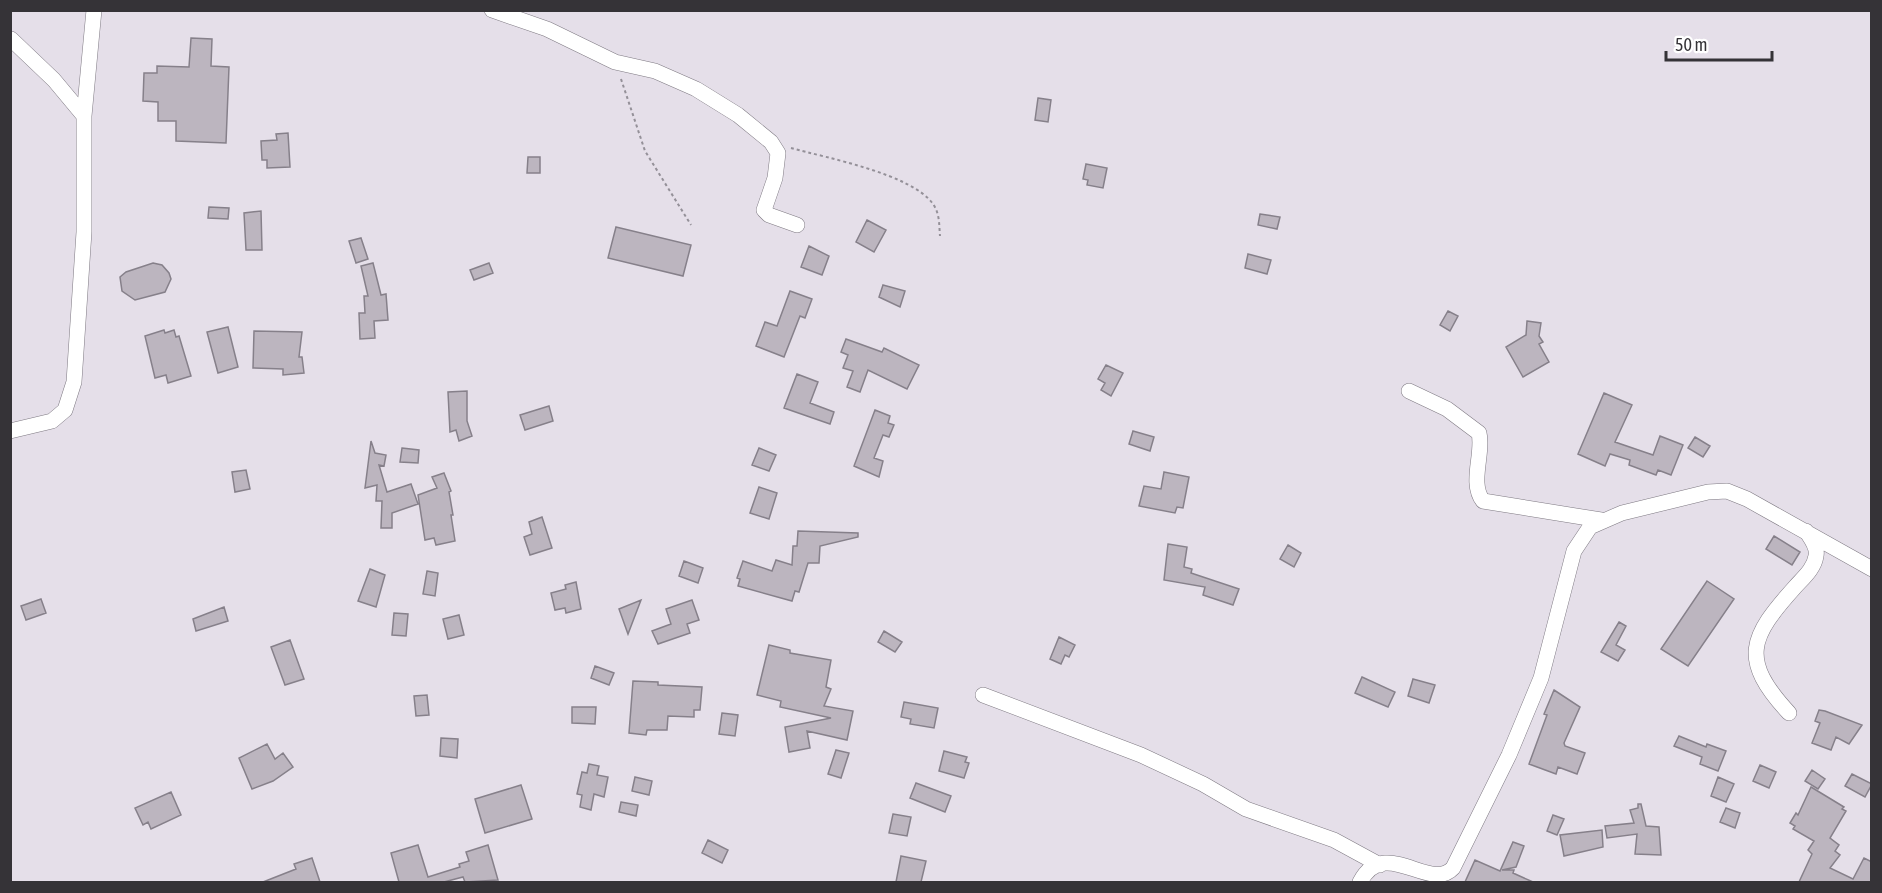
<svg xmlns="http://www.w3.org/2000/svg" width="1882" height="893" viewBox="0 0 1882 893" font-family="'Asap Condensed',sans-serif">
<rect width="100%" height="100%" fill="#e5dfe9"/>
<path fill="#bcb5bf" stroke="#86808a" stroke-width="1.5" d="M191,38l21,1 -1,27 18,1 -3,76 -50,-2v-20h-18v-19l-15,-1 1,-28h13v-7l32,1z
M1038,98l13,2 -3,22 -13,-2z
M288,133l2,34 -23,1v-8h-5l-1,-19 16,-1 -1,-6z
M528,157h12v16h-13z
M1086,164l21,4 -4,20 -16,-3 1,-5 -5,-1z
M209,207l20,1 -1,11 -20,-1z
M261,211l1,39h-16l-2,-37z
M1260,214l20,3 -3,12 -19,-4z
M867,220l19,10 -12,22 -18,-10z
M616,227l75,18 -8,31 -75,-18z
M361,238l7,21 -12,4 -7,-22z
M809,246l20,10 -7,19 -21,-8z
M1248,254l23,6 -4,14 -22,-6z
M153,263l9,2 7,8 2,6 -6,13 -30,8 -13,-9 -2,-14 6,-5z
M373,263l8,32 5,-1 2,26 -14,1 1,17 -15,1 -1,-26h6l-1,-17h4l-7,-30z
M489,263l4,10 -19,7 -4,-10z
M883,285l22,6 -5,16 -21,-10z
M790,291l22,8 -7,19 -5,-2 -16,41 -28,-11 9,-24 12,4z
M1448,311l10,5 -8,15 -10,-6z
M1527,321l14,2 -2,13 4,6 -4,2 10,18 -26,15 -17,-30 20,-12z
M228,327l10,40 -20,6 -11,-41z
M164,330l1,3 9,-3 2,7 3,-1 12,40 -23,7 -2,-8 -11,3 -10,-42z
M254,331l48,1 -3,25h3l2,16 -21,2v-6l-30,-1z
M846,339l36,13 2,-4 35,17 -12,24 -39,-19 -8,22 -13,-5 6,-16 -10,-3 5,-13 -7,-3z
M1106,365l17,8 -12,23 -10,-6 4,-7 -7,-4z
M797,374l21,8 -8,21 24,9 -4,12 -46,-16z
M467,391v30l5,15 -13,5 -3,-11 -6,2 -2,-40z
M1604,393l28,12 -17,37 38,13 7,-19 23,9 -12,30 -13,-5 -2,5 -27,-10 1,-5 -20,-6 -5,12 -27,-12z
M549,406l4,15 -28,9 -5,-15z
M875,410l15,6 -2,7 6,2 -5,12 -6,-2 -9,23 9,3 -4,16 -25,-11z
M1133,431l21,6 -4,14 -21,-7z
M1695,437l15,9 -7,11 -15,-9z
M371,441l4,12 11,2 -2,11 -5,-1 8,27 24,-8 7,20 -26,9v15h-11l1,-27h-6l1,-16 -12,3z
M402,448l17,2 -1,13 -18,-1z
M759,448l17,7 -7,16 -17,-6z
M246,470l4,19 -15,3 -3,-20z
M1164,472l25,5 -6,31 -6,-1 -2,6 -36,-7 5,-20 17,3z
M444,473l7,18 -2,1 4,23h-2l4,26 -19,4 -2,-7 -9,2 -7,-45 19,-7 -5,-11z
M759,487l18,6 -8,26 -19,-6z
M542,517l10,31 -22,7 -6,-18 8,-3 -3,-12z
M798,531l60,2v4l-38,9 -1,17h-11l-9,29 -4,-1 -3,10 -54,-15 2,-7 -3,-1 6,-17 29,10 4,-11 16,5 1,-19h4z
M1774,536l26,16 -8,13 -26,-16z
M1168,544l19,3 -3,20 8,2 -1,4 48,16 -6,16 -30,-10 2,-8 -41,-7z
M1288,545l13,8 -7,14 -14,-8z
M684,561l19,7 -5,15 -19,-7z
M370,569l15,6 -9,32 -18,-6z
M427,571l11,2 -3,23 -12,-2z
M1707,581l27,18 -46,67 -27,-17z
M576,582l5,27 -15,4 -1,-5 -10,2 -4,-17 15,-4 -1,-4z
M41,599l5,14 -20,7 -5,-14z
M641,600l-13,34 -9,-25z
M692,600l7,20 -12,4 3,9 -32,11 -6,-13 19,-7 -5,-15z
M224,607l4,14 -32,10 -3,-12z
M394,613l14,1 -2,22 -14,-1z
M459,615l5,20 -16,4 -5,-20z
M1619,622l7,4 -10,19 9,5 -7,11 -17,-9z
M884,631l18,11 -7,10 -17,-10z
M1059,637l16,8 -6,12 -4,-2 -4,9 -11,-5z
M290,640l14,39 -19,6 -14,-38z
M769,645l21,5v3l41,7 -5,27 5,2 -7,17 29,5 -6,29 -40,-9 3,17 -21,4 -4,-25 46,-9 -51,-11 1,-6 -24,-6z
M595,666l19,7 -5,12 -18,-7z
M1362,677l33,15 -7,15 -33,-14z
M1413,679l22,6 -6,18 -21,-7z
M633,681l25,1v3l44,2 -2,23h-6v7l-26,-1 -1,14h-20l-1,5 -17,-2z
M1554,690l26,17 -16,36 1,3 20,7 -8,21 -19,-7 -2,7 -27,-10 18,-49 -3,-1z
M427,695l2,20 -13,1 -2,-20z
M904,702l34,6 -4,20 -24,-4 1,-5 -10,-2z
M572,707h24l-1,17 -23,-1z
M1819,710l6,1 37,14 -13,19 -13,-7 -5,13 -19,-7 8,-20 -5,-2z
M722,713l16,2 -3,21 -16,-2z
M1679,736l27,11 1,-3 19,7 -8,20 -18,-7 2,-7 -28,-11z
M441,738l17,1 -1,19 -17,-2z
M267,744l8,15 8,-6 10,14 -20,14 -21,8 -13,-31z
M836,750l13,3 -8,25 -13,-4z
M944,751l23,6 -2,5 4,1 -5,15 -25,-7z
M589,764l10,2 -2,9 11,2 -4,20 -10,-3 -3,16 -11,-3 2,-12 -5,-1 5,-22 5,1z
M1760,765l16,7 -7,16 -16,-7z
M1812,770l13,9 -7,10 -13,-8z
M1852,774l20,10 -7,13 -20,-11z
M635,777l17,4 -3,14 -17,-4z
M1718,777l16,7 -8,18 -15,-6z
M916,783l35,13 -6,16 -35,-14z
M521,785l11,34 -47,14 -10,-34z
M1811,787l33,20 -2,2 4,2 -16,27 9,7 -4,6 5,4 -10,13 23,11 11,-21 8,4v20h-73l13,-28 -4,-4 6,-9 -21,-12 2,-3 -5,-3 6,-10 2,2z
M171,792l10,23 -30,14 -3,-7 -5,3 -8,-17z
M621,802l17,3 -2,11 -17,-4z
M1638,804h3l5,22 13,1 2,28 -26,-1 2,-20 -30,4 -2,-12 29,-3 -4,-13 8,-2z
M1726,808l14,5 -5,15 -15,-6z
M893,814l18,3 -4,19 -18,-3z
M1553,815l11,4 -7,16 -10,-4z
M1602,830l1,17 -39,9 -4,-21z
M708,840l20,10 -6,13 -20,-10z
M1513,842l11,4 -8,21 -14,3h12l-1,3 20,9h-68l10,-22 25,11z
M418,845l10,32 32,-10 -1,-3 10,-3 -3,-9 22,-7 10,35 -33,2 -2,-5 -19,5h-45l-8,-29z
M901,856l25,5 -5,21h-25z
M312,858l8,24h-57l33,-13 -2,-5z"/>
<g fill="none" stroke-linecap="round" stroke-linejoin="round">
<g stroke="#7e7982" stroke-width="16">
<path id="minor" d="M492,10l55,19 68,33 40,9 41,18 42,26 33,27 7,11 -3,25 -11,32 5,5 28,10
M11,39l43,41 30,36
M1409,391l38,18 32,24c5,20 -10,50 4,68l118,19
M10,431l42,-10 13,-11 9,-28 10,-150v-116l10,-106
M983,695l158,60 62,29 43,25 88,31 46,25
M1789,713c-50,-54 -39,-76 6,-126 8,-9 19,-18 21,-31 2,-9 -5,-17 -10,-25
M1360,882c25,-47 70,11 93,-14l56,-113 32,-77 33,-127 16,-24 32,-14 86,-21 19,-1 20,8 125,70"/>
</g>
<path stroke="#949098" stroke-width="2" stroke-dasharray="3 3" stroke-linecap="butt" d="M621,79l24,72 46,74
M791,148c36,10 121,26 142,56 7,10 6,21 7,32"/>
<use href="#minor" stroke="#fff" stroke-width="15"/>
</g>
<rect width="1882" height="893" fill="none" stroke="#353337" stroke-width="24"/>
<path d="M1666 51v9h106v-9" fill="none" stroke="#353337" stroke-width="3"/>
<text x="1675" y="51" font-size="18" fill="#353337" stroke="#ffffff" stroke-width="4.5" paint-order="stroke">50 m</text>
</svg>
